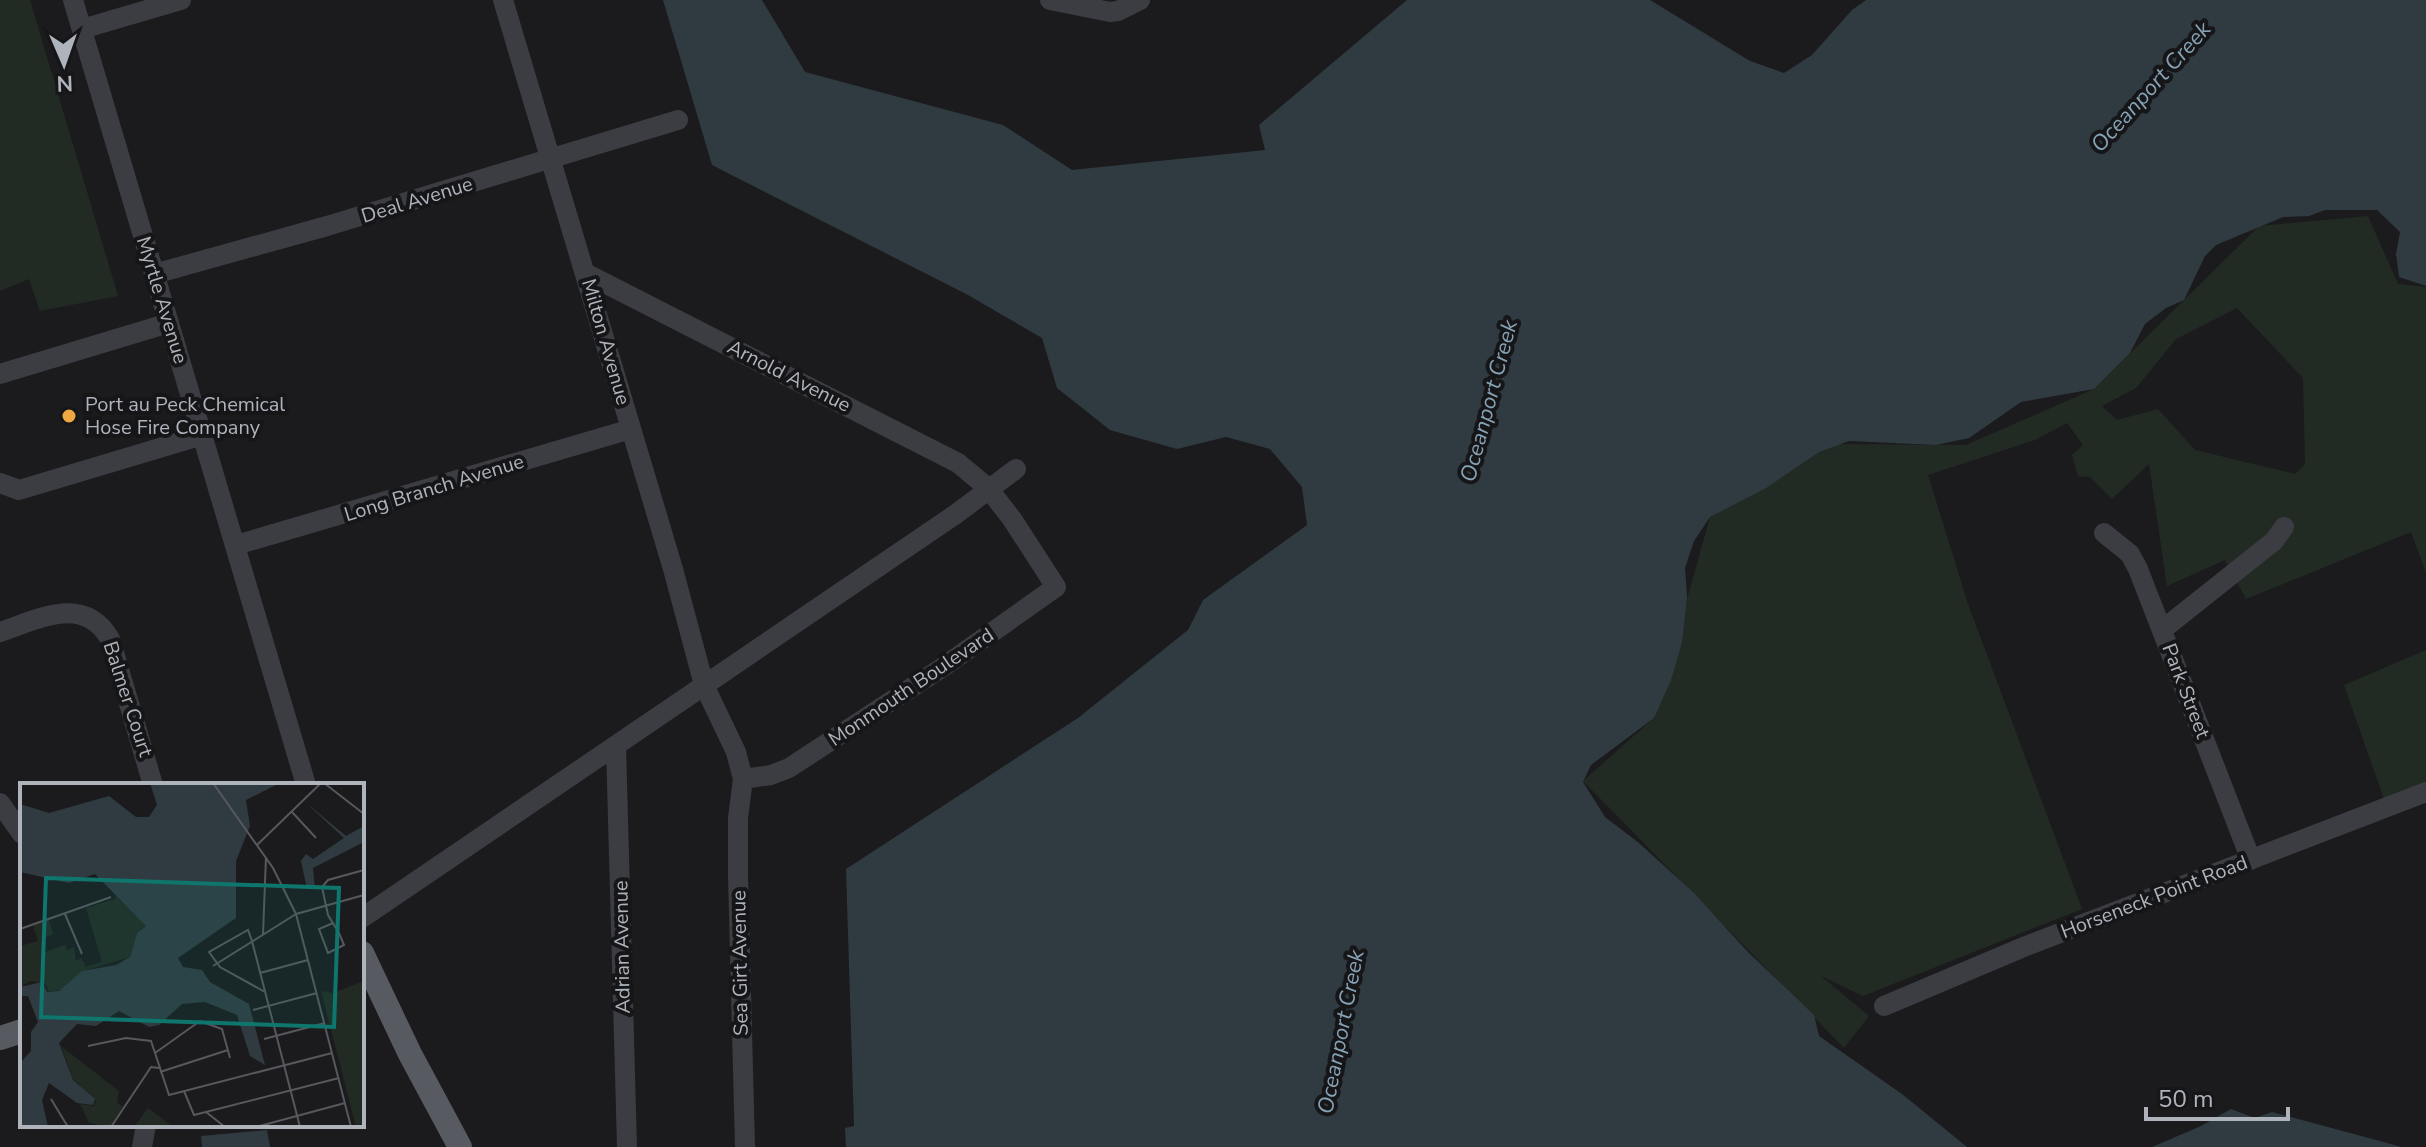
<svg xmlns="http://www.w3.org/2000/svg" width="2426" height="1147" viewBox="0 0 2426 1147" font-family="'Nunito Sans',sans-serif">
<rect width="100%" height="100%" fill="#1b1b1d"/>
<path fill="#222b23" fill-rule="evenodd" d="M0,0h30l88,296 -78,15 -11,-32 -29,12z
M2368,216l30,68 28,3v286l-15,-41 -165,67 -21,-39 -58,26 -18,-122 -37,35 -22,-22 -12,-1 -6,-21 11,-10 -16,-22 -32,17 -107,35 40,129 114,305 -219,87 -42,-20 48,40 -25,32 -261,-267 71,-63 56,-201 118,-73 138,1 128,-56 165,-163zM2237,308l66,70 2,86 -10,10 -100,-24 -37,-41 -41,11 -15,-14 34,-18 40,-49z
M2426,650v133l-42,16 -40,-114z"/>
<path fill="#303b41" d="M663,0h99l43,72 198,53 69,45 193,-20 -6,-25 148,-125h243l100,61 34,12 28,-18 40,-45 14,-10h560v286l-27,-9 -3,-23 4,-22 -23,-22h-52l-16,6 -26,1 -67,28 -11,11 -21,44 -18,8 -21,16 -15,29 -36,36 -73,13 -52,36 -33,7 -87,-4 -30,11 -53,36 -56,29 -16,24 -9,27 2,29 -5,45 -11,38 -17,38 -63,47 -8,17 22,35 34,26 55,50 53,58 67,64 5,21 83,58 65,53h-1121l-1,-19 9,-2 -8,-257 232,-151 110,-88 15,-30 104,-75 -5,-38 -32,-38 -44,-12 -49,12 -67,-19 -53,-42 -15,-50 -74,-43 -256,-130z
M2231,1109l24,9 17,-6 130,35h-250l49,-21z
M267,1130l3,17h-68l-1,-11z"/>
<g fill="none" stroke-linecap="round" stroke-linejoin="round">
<path stroke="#3c3d42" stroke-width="20" d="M73,0l233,785
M503,0l170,569 31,116 32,67 7,27 -5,39v57l7,272
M1050,0l60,12 8,-1 22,-11
M82,29l99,-29
M585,273l373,190 30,25 24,31 44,68 -113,80 -154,101 -18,7 -28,4
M154,274l173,-48 351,-106
M0,374l169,-51
M0,483l19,7 184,-55
M2104,533l26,21 8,15 113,291
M236,545l395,-116
M2162,630l112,-89 10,-14
M0,632c39,-13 84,-38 110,7l43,146
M616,746l11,401
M0,803l22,31
M362,918l594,-404 60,-45
M1884,1006l142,-60 400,-154
M142,1147l4,-22"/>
<path stroke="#585a61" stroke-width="24" d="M362,953l48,101 50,93
M0,1038l22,-7"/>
</g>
<circle fill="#eea942" stroke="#161618" stroke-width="3" cx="69" cy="416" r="8"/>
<g text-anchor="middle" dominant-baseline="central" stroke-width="8" stroke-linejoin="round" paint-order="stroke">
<g font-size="20" fill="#aeb3bc" stroke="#161618">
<text transform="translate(417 200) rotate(-17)">Deal Avenue</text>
<text transform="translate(162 300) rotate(73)">Myrtle Avenue</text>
<text transform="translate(606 342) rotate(74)">Milton Avenue</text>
<text transform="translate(789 376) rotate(27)">Arnold Avenue</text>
<text transform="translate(434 488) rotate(-17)">Long Branch Avenue</text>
<text transform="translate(911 687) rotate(-34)">Monmouth Boulevard</text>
<text transform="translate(2186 691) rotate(69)">Park Street</text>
<text transform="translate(128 699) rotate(72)">Balmer Court</text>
<text transform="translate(2154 897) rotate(-21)">Horseneck Point Road</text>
<text transform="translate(622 947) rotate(-91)">Adrian Avenue</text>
<text transform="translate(740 963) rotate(-91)">Sea Girt Avenue</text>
</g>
<g font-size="20" fill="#aeb3bc" stroke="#161618" text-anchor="start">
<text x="85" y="404">Port au Peck Chemical<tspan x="85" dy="23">Hose Fire Company</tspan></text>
</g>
<g font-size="22" font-style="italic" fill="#86a2b5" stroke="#161618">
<text transform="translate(2151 87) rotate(-48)">Oceanport Creek</text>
<text transform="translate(1489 401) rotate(-75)">Oceanport Creek</text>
<text transform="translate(1341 1032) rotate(-79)">Oceanport Creek</text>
</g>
</g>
<g transform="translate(20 783)">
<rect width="344" height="344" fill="#1b1b1d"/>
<path d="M96,110l30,33 -9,7 -7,24 -47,14 -21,19 -13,1 -4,-8 -15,-2 -10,6v-41l18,-5 -5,-15 16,-6 4,14 -12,5 4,13 20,-7 2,5 7,-3 2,14 5,-3 5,9 16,-5 -16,-54 29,-9zM344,198v146h-8l-35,-136 12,2zM41,263l58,45 -2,12 6,3 -13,21 -21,-4 -9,-19 14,2 2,-5 -23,-22zM128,325l25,19h-39z" fill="#222b23"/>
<path d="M130,0h130l-34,17 4,26 -14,35v57l-58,40 5,9 19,3 8,12 39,22 16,61 -15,-9 -13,-41 -32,-13 -23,2 -23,21 -10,2 -30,-16 -23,15 -19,-2 -18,19 14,37 22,19 -2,6 -16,-2 -28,-20 -7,17 6,27h-28v-64l11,-12v-19l7,-10 -10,-26h-8v-9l22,-5 5,10 12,-1 23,-20 34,-6 14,-8 7,-24 9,-7 -51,-52 -26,9 -49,-11v-68l29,9 60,-17 27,21h13l8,-12zM285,19l41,34 18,-10v16l-51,26 2,21h-8l-6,-28 5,-7 7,5 31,-21z" fill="#303b41"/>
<path fill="none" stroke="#56585d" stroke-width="2" d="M193,0l60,85 23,46 68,-19M304,0l40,31M272,29l24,26M237,62l64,-62M45,131l17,40M313,140l-14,6 9,24 16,-8 -5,-12 -11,-18 -6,-28 6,-7 36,-10M0,146l91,-32M243,151l3,-77M193,183l83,-52 55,213M240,190l48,-13M245,209l-45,-25 -11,-15 39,-22 4,11 48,186M233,227l64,-17M244,256l61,-16M68,263l38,-8 25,3 18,54 163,-42M135,270l45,-32 22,8 8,29M140,289l68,-22M164,308l10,24 145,-37M31,316l17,28M186,329l19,15M91,344l40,-60 8,1M236,344l89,-24"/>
<path fill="#0f766e" fill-opacity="0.15" stroke="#0f766e" stroke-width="4" d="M26,95l293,10 -5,139 -293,-10z"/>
<rect width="344" height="344" fill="none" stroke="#aeb3bc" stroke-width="4"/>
</g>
<g transform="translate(64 64) rotate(178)" stroke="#161618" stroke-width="6" paint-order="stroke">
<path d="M0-6L14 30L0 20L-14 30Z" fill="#aeb3bc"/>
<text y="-12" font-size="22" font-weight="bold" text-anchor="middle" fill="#aeb3bc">N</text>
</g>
<path d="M2146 1107v12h142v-12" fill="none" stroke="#aeb3bc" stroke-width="4"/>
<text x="2158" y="1107" font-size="24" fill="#aeb3bc" stroke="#161618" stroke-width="6" paint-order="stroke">50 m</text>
</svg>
